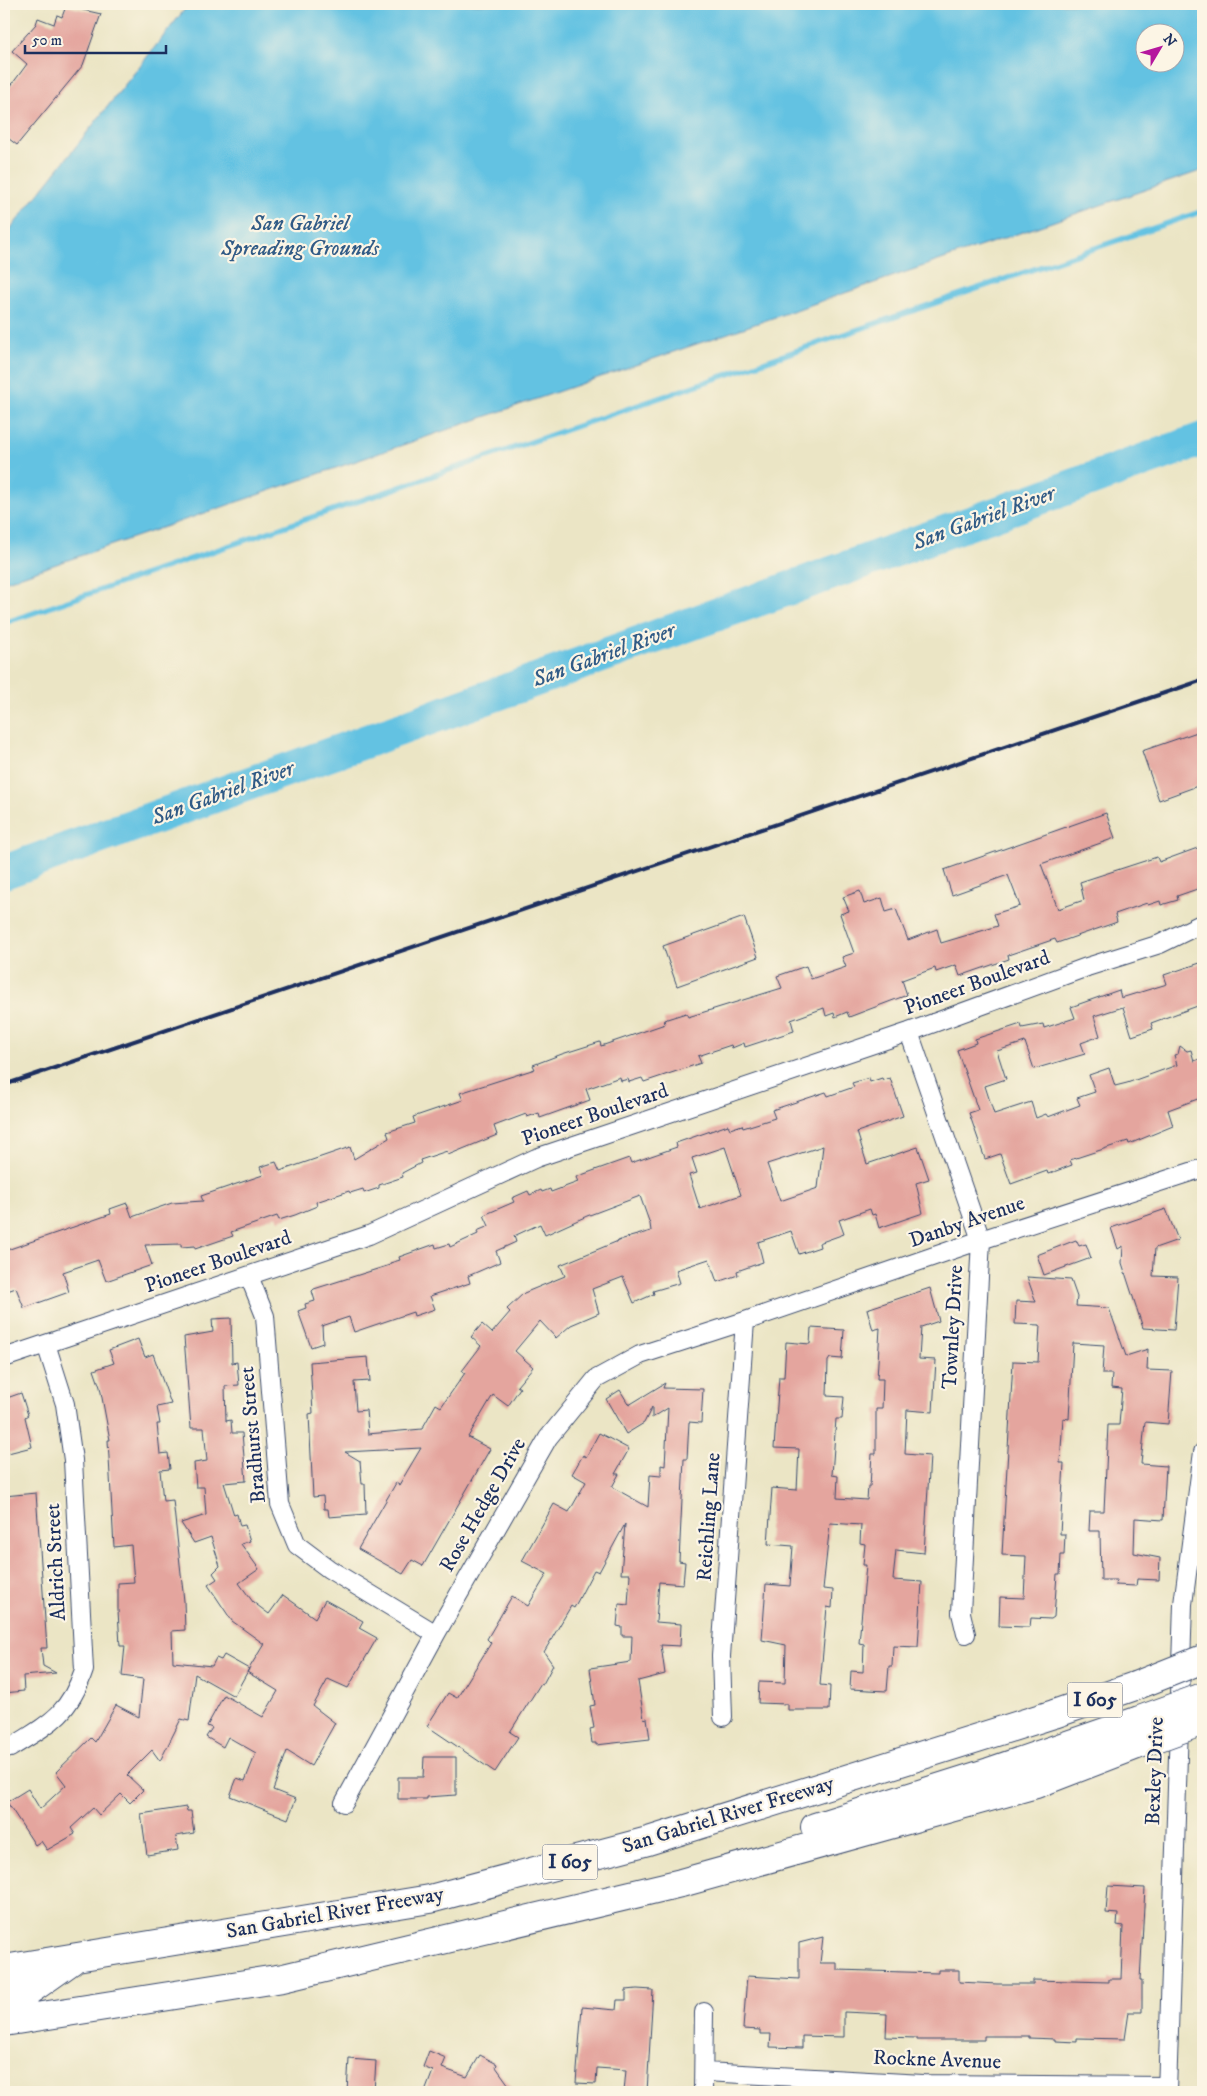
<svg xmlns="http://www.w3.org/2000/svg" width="1207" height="2096" viewBox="0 0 1207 2096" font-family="'IM FELL DW Pica',serif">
<rect width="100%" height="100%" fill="#fcf5e5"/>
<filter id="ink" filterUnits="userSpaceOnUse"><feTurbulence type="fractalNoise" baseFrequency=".02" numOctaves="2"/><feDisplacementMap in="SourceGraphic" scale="10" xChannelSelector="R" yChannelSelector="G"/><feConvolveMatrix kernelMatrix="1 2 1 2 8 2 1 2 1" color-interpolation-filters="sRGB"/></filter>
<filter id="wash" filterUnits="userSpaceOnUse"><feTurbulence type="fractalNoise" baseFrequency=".0096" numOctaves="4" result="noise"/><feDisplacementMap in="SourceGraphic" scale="20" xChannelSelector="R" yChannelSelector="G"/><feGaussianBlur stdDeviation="1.12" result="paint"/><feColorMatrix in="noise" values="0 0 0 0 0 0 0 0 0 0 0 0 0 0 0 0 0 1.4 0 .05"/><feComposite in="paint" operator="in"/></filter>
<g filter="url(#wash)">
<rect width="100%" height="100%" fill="#ebe5c5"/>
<path fill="#64c2e2" stroke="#4078a0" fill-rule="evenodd" d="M189,4h1014v166l-1199,412v-345zM1144,32h30v30h-30z"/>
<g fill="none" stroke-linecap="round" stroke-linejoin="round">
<path stroke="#64c2e2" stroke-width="5.5" d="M4,623l1199,-412"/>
<path stroke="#64c2e2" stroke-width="34" d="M4,872l1199,-433"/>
</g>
<g id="blocks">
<path fill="#e4a59e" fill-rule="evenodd" d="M66,6l35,8 -18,51 -66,80 -13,-10v-52l6,4 17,-23 -15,-13 24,-27 2,-6 16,6 3,-9 5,2z
M1203,730v54l-44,16 -17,-49z
M1106,813l9,25 -74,26 17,45 26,-9 -4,-18 77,-25 2,5 44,-16v41l-26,9 1,4 -17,5 -1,-4 -12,4 -1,-2 -32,11 2,8 -60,21 -2,-4 -47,16 1,4 -49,17 -4,-11 -20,7 -1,-4 -33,12 5,15 -58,22 -2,-5 -12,5 -1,-4 -8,3 -2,-8 -33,12 3,11 -49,16 -1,-4 -12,5 -1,-3 -33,11 3,7 -57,19 -2,-4 -13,4 -1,-3 -7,2 -1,-4 -34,12 4,11 -50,18 -1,-5 -12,4 -1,-3 -32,12 3,9 -49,20 -1,-4 -27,9 1,3 -19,10 1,4 -24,8v3l-15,5 -1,-4 -13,4 -1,-2 -33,11 1,4 -22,9 -16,5 -2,-4 -46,16 2,4 -38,13v-3l-14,1v-3l-36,1 7,20 -46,16 -8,-21 -35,12 6,20 -45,16 -8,-20 -12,4v-41l107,-37 -1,-5 17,-6 5,14 40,-14 31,-2 -2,-5 62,-21 -3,-8 16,-5 4,9 70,-24 4,12 35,-21 -2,-6 28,-9 -2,-6 50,-17 -3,-7 75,-24 -2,-4 29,-11 38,-12 1,4 64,-22 -1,-4 22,-7 2,4 94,-29 -5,-12 29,-10 5,13 35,-12 -4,-10 12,-4 -14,-39 9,-3 -6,-14 17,-6 4,13 18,-6 4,14 10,-3 12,31 29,-11 4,14 57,-17 -4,-12 26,-8 -12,-31 -56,20 -8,-25z
M744,917l14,40 -81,29 -14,-40z
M1203,962v42l-52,19 2,6 -21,7 -9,-29 -29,9 6,20 -19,7 4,11 -51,15 -9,-27 -28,9 9,28 -21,7 9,28 37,-12 5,16 10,-4 2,3 32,-12 -3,-7 18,-6 -6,-17 20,-7 6,18 12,-3 50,-18 -3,-10 4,-1 2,-8 7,5 4,-1 3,11 9,-3v39l-35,13 5,16 -44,18 -1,-3 -58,19 2,5 -24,9 -1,-3 -36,13 -11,-30 -15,5 -16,-46 9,-3 -21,-60 19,-7 -1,-4 46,-15 1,4 21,-4 1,4 31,-10 -4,-11 48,-17 2,8 46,-14 -3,-9z
M869,1078l1,4 12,-4 1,2 7,-2 13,38 -46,16 10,32 51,-17 11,32 -13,4 7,30 -44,15 -4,-14 -3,1 -2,-6 -31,11 5,14 -25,9 1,4 -21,7 -8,-23 -33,11 5,20 -26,9 1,4 -21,7 -8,-23 -33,11 4,13 -27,8 1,3 -20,9 -11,-26 -31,12 7,24 -28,12 -15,13 -16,-17 -25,30 18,16 -16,19 3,2 -12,18 -15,-11 -25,42 22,12 -67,117 -11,-6 -9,14 -45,-25 38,-66 3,2 22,-37 -76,4 15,9 2,23h3l1,30 -37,3 -1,-8h-4l-1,-13 -10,1 -4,-83 4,-1 -3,-51 58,-5 2,24 -16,1 2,29 10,-1 2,24 54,-5 14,-25 5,3 24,-34 -3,-2 19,-25 -10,-9 11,-13 10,9 18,-21 -3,-3 17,-16 41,-17 -5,-11 63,-26 28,-8 -1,-7 -10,-28 -53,20 -42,19 -5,-11 -26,12 2,6 -20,9 4,11 -32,14 2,7 -40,13 5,13 -21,7 -1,-4 -59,20 -5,-15 -27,9 1,17 -12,4 -13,-36 8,-3 -1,-4 10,-3 -3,-10 2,-2 76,-24v-2l10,-3 -1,-3 36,-13 1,4 13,-4 1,3 28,-13 -1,-3 12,-5 -5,-11 30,-13 -2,-4 16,-7 2,4 11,-5 1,2 8,-3 1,3 27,-10 -2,-5 22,-8 31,-11 2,5 46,-16 -1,-4 52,-18 2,4 12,-4 1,3 32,-10 -3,-8 54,-18 2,4 26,-9 -2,-4zM823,1146l-5,42 -38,13 -13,-37zM725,1147l16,48 -41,14 -11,-34 8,-2 -5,-15z
M1166,1209l12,31 -23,8 -2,28 25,1 -4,53 -31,-2 -21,-65 1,-17 -5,3 -7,-21z
M1076,1240l3,6 7,-2 5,14 -47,17 -7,-20z
M1027,1277l44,3 6,17 -1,9 33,2 17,48 22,-7 -1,21 25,1 -4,53 -23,-2 -4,42 25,2 -3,54 -28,-2 -1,35 26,5 -1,22 -22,-1 -1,7 -21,-1 1,-5h-15l-1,-49h-11l1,-20h14l4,-86h11l3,-36 -11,-1 1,-14h-10l2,-29 -31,-2 -4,76 -6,-1 -3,45h4l-4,71h5l-1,21h-3l-1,19h-3l-3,43 -3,2 -20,-1 -1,9h-4l-27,-1 1,-29 24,1 2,-42 -24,-1 11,-194 25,1 2,-37 -25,-1 1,-23 20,1z
M930,1288l9,33 -18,6 -2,32 17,1 -3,52 -26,-2 -2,44 25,2 -6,97 -28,-3 -3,30 29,2 -4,65 -25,-1 -1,20h-3l-2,25 -37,-2 1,-18 12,1 1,-28 -5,-1 7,-78h-3l2,-21 -5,-1 1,-18 -31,-2 -7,66 10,1 -1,18 -5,-1 -7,78 10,1 -1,24h-41v-6l-30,-1 1,-21 26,1 1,-38 -24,-5 4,-56 24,2 3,-40 -25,-2 4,-56 25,2 2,-41 -25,-1 5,-71h5l2,-35 24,2 1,-16 33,2 -2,29 -12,-1 -2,3 -1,35 17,1 -2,22h-6l-4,56 6,1 -1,22 30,2 1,-14h2l2,-32h4v-45h6l1,-30h-6l3,-51 -7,2 -6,-21z
M231,1318l1,45 5,-1 2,23 -14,1 1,35 5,-1 1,13h10l4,48 -22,2 10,32 3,-1 3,12 5,-1 5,16 -9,3 18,25 -20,14 14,19 16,12 14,-19 32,23 10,-18 38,21 -4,7 18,10 -29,50 -20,-9 -15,27 22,17 -24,43 -24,-15 -14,39 23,9 -8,20 -58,-23 7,-18 8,3 11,-28 -28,-16 -5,10 -17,-10 6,-9 -5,-2 17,-31 39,22 15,-26 -31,-19 17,-28 -32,-23 -24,-36 9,-6 -4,-6 7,-7 -9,-29 -17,6 -13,-20 25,-8 -2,-28h-8l-2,-24 13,-2 -3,-33h-13l-7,-91 29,-5 -1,-13z
M138,1339l7,18 8,-3 18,50 -14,3 3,17h-3l3,30 8,-1 2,16 -10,1 3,31 10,-1 11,101 1,29 -13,1 1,31 39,4 4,-8 5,2 3,-5 25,14 -15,27 -39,-22 -6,47 -8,-2 -21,42 -8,-11 -25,25 16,15 -13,13 -9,-9 -22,21 -6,-7 -22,20 4,6 -28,16 -6,-9 -6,4 -28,-43 21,-13 12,20 26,-24 -10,-13 35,-34 4,4 21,-37 23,12 4,-38 -21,-3 3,-30h-5l-2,-36v-27l16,-1 -3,-37 -17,2 -6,-107h2l-10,-53 -6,-17 20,-7 -5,-13z
M665,1383l-2,5 40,1 -2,34 -12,-1 -2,37h-3l-5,102 6,1 -2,22 -24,-2 -3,40 25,2 -1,22 -19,-1 4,29 -27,7 6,38 3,-1 3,21 -54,6v-2h-4l-2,-14 4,-1 -4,-22 5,-1 -5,-37 41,-6 1,-26h-10v-9l-5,-1 2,-22 9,1 2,-31h-9l4,-50 -26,48 -5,-2 -20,38 -3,-2 -27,46 9,13 -10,19 -2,-1 -31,49 8,5 -23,35 -68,-46 21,-33 9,5 34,-55 -4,-4 25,-43 16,10 19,-32 -25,-13 32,-57 15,8 17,-30 -14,-8 11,-19 3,2 13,-24 30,16 -14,25h4l-7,13 36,20 2,-32 11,1v-11l4,1 3,-58 -16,10v-11l-8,16 -18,11 -20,-35 14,-9 9,15z
M21,1393l7,22 -3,2 7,30 -28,7v-55z
M36,1493l11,155h-6l2,18 13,7 -33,3 1,15 -20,2v-197z
M424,1757h32v38l-29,2v2h-29v-22h25z
M186,1807l1,4h4l3,22 -18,3 2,14 -31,5 -6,-41z
M1108,1886l37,2 -5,92h2v32h-13l-4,27 -48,-1v4l-22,-1v-2l-26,-1v-2h-45v4h-68v-2l-30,-1 1,-23 -43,-2v25l-42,-1v12l-32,-1 1,-13h-11v-4l-17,-1 4,-53 52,3v-36l24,-6 -3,26h17v7l101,3v-3h21v12l38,2h36v-4l76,2v-3h12l2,-53 -6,-1 1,-11 -12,-1z
M637,1989l16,1 -6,102h-23l2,-22 -29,-2 -1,16 -20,-1 6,-76 34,3 1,-10h9v-10z
M429,2051l17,7 -4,10 25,9 13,-22 17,9 -1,3 18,25h-89l8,-21 -10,-4z
M349,2059l27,2 -2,31h-27z"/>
</g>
</g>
<g filter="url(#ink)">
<use href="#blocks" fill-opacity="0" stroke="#3a4a6d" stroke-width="1"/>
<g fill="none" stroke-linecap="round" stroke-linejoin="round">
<g stroke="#3a4a6d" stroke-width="20">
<path id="street" d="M909,1032l72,208 -20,373 5,21
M249,1276l16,40 15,188 17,41 32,24 107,65
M4,1358l365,-123 167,-77 373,-126 178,-65 73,-23 43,-21
M723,1717l-2,-61 24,-335
M10,1748c39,-24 59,-33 74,-78l-11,-210 -8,-56 -19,-60
M344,1803l92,-169 112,-196 48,-59 44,-24 105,-34 236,-81 222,-72
M705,2072l218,12 244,2
M703,2092l1,-80
M1167,2092l16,-488 20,-152"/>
</g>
<g stroke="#3a4a6d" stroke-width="30">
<path id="highway" d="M815,1827l174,-55 148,-51
M4,1969l426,-70 218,-58 406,-127 81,-28
M4,1995l23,-3 44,-31
M4,2022l279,-44 398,-95 355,-99 101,-39"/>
</g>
<use href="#street" stroke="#fff" stroke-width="18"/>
<use href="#highway" stroke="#fff" stroke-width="28"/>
<path stroke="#1b2f5e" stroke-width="4" d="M4,1085l1199,-405"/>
<g stroke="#3a4a6d" stroke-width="30" stroke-linecap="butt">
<path id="highway-bridge" d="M1135,1686l68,-27
M1137,1721l66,-24
M1137,1745l66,-24"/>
</g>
<use href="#highway-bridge" stroke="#fff" stroke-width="28"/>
</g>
</g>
<g text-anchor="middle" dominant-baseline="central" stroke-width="4.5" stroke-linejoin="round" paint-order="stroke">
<g fill="#fcf5e5" stroke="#5e6a86" stroke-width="1">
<rect x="1067.5" y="1682.5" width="55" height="35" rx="4"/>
<rect x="542.5" y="1844.5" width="55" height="35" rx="4"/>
</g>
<g font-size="20" font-weight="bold" fill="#1b2f5e">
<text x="1095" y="1700">I 605</text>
<text x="570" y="1862">I 605</text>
</g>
<g font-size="21" fill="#1b2f5e" stroke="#fcf5e5">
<text transform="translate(977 983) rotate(-20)">Pioneer Boulevard</text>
<text transform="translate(595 1115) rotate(-19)">Pioneer Boulevard</text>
<text transform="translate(967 1222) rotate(-19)">Danby Avenue</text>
<text transform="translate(218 1262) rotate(-19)">Pioneer Boulevard</text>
<text transform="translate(953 1327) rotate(-87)">Townley Drive</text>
<text transform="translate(253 1435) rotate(-95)">Bradhurst Street</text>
<text transform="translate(483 1505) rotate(-60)">Rose Hedge Drive</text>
<text transform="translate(709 1517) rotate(-86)">Reichling Lane</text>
<text transform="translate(56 1562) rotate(-93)">Aldrich Street</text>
<text transform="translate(1155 1771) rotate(-88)">Bexley Drive</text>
<text transform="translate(728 1815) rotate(-17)">San Gabriel River Freeway</text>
<text transform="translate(335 1913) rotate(-10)">San Gabriel River Freeway</text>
<text transform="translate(937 2060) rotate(2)">Rockne Avenue</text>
</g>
<g font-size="22" font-style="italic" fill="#315b86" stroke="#fcf5e5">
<text x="300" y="223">San Gabriel<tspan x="300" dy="25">Spreading Grounds</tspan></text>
<text transform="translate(984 518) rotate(-20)">San Gabriel River</text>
<text transform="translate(604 655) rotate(-20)">San Gabriel River</text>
<text transform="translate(223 793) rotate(-20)">San Gabriel River</text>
</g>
</g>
<rect width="1207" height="2096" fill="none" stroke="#fcf5e5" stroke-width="20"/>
<g transform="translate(1160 48) rotate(52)"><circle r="24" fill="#fcf5e5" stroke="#a2a6af"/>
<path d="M0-4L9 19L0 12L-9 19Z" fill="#b5179e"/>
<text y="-8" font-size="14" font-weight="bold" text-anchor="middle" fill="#1b2f5e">N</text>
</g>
<path d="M25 45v8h141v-8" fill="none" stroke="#1b2f5e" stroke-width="2.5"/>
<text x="32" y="45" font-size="15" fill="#1b2f5e" stroke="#fcf5e5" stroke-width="4" paint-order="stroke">50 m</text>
</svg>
